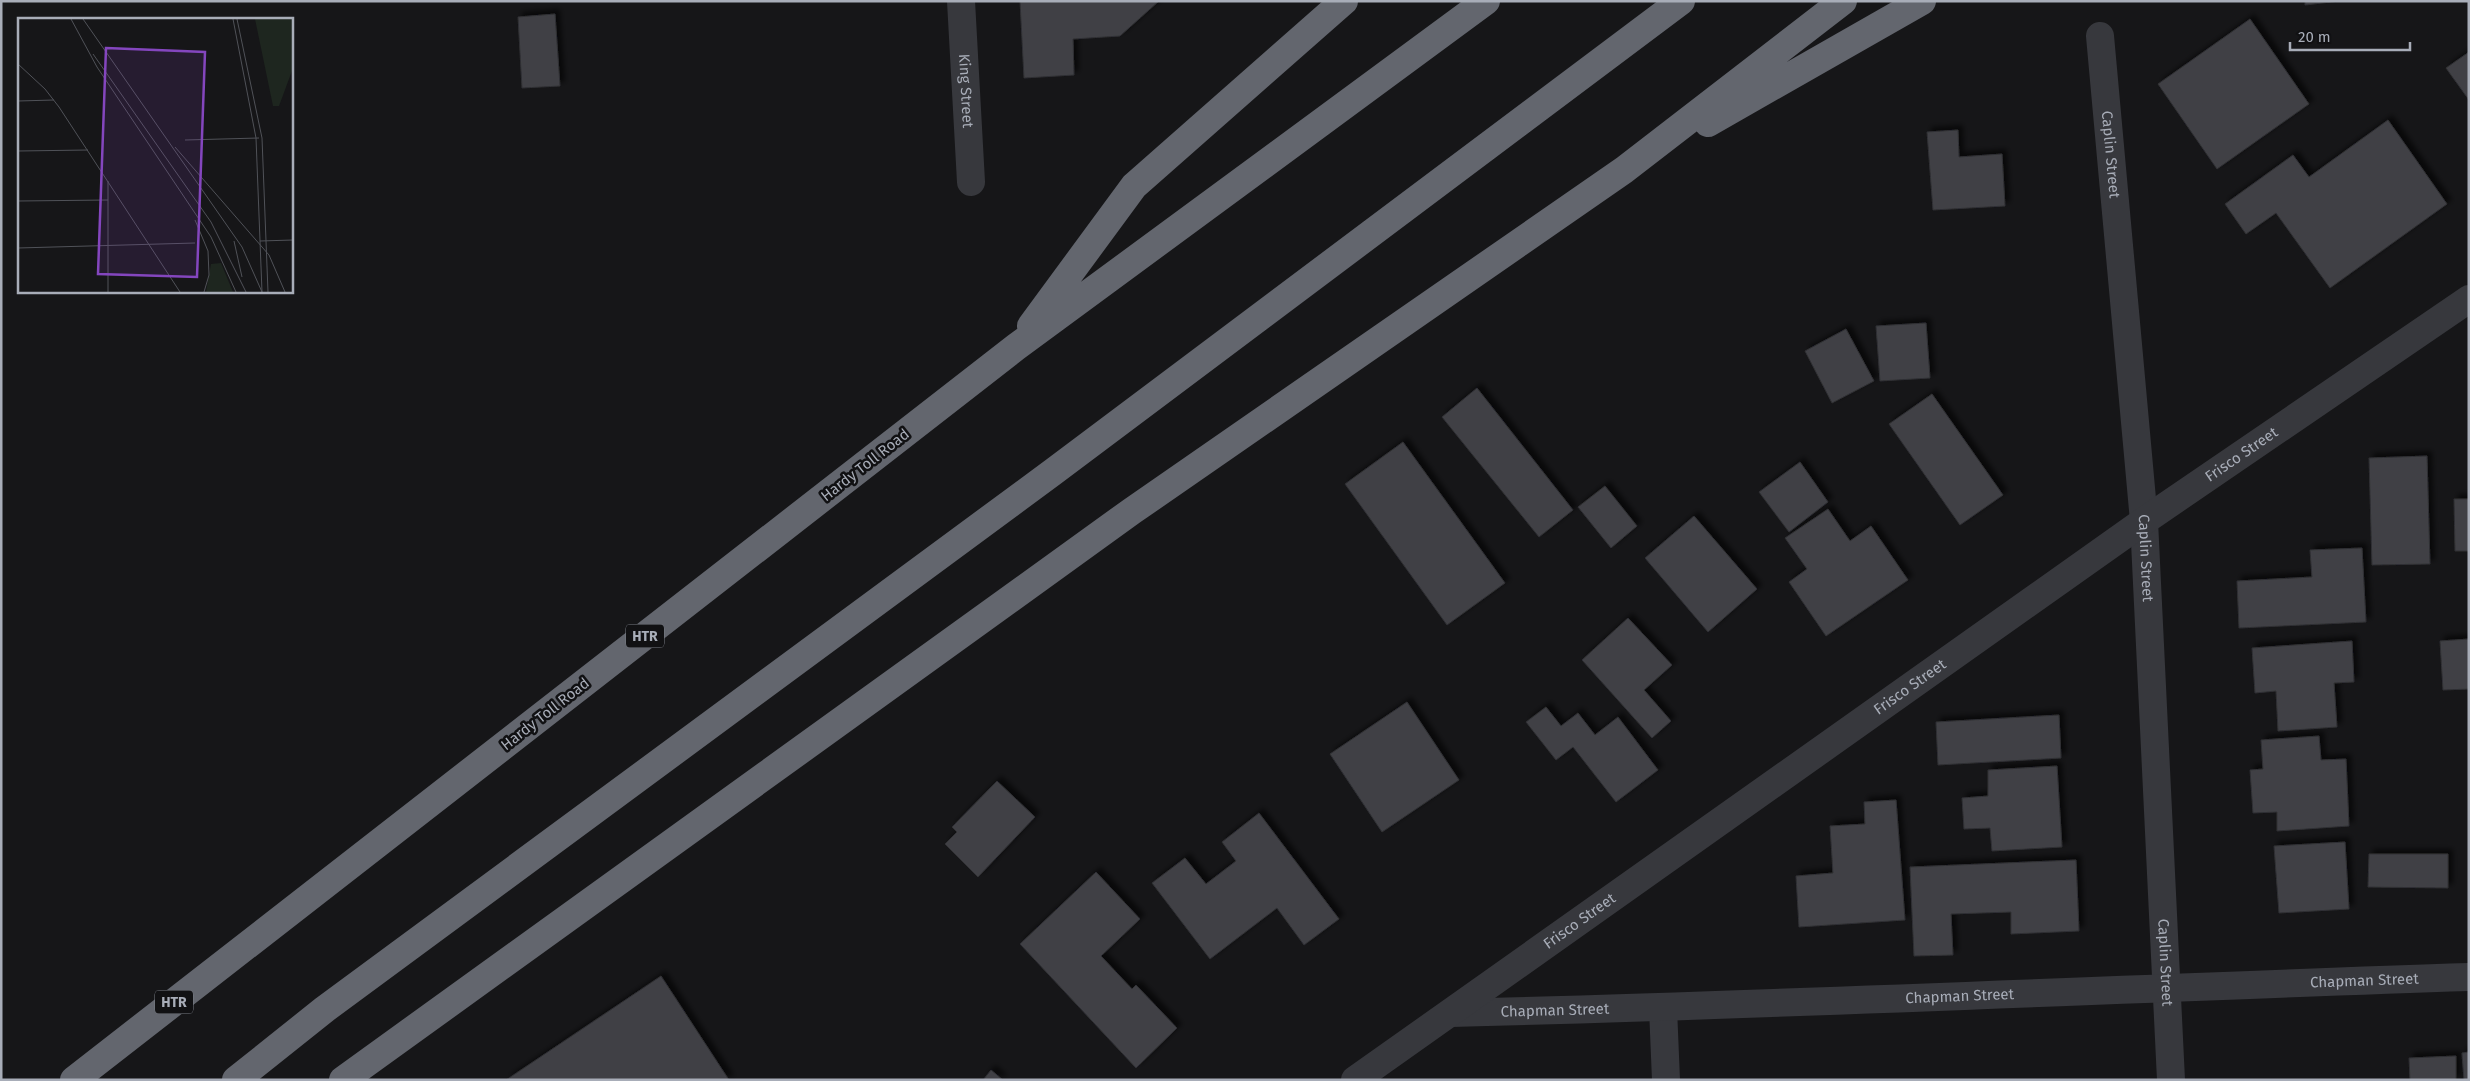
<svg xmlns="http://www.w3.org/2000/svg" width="2470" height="1081" viewBox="0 0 2470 1081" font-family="'Fira Sans',sans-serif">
<defs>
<filter id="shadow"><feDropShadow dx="4.5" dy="-4.5" stdDeviation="2.5" flood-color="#0009"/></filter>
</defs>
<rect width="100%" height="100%" fill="#161618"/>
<path fill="#404145" stroke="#303034" filter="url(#shadow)" d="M1020,1h139l-39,35 -47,3 1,36 -50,3z
M2305,1h35l-35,4z
M555,14l5,72 -38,2 -4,-71z
M2250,19l59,85 -92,65 -59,-85z
M2469,52v48l-23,-32z
M2388,120l59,84 -117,84 -54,-75 -30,21 -21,-30 68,-49 16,22z
M1958,130l1,27 43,-3 3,52 -72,4 -6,-78z
M1926,323l4,55 -50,3 -4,-55z
M1846,329l28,52 -42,22 -27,-52z
M1477,388l96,122 -34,27 -97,-120z
M1932,394l71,101 -43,30 -71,-101z
M1403,442l102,141 -58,42 -102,-141z
M2427,456l3,108 -58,1 -3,-107z
M1800,462l28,40 -39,30 -30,-40z
M1605,486l32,40 -26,22 -33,-41z
M2454,499h15v52h-14z
M1828,509l22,32 21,-15 37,54 -82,56 -37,-54 18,-13 -22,-31z
M1694,516l63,73 -49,43 -63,-74z
M2362,548l4,74 -127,6 -2,-47 75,-4 -2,-27z
M1628,618l44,47 -28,25 27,31 -19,17 -70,-78z
M2469,639v50l-26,1 -3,-49z
M2352,641l2,41 -20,1 3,44 -59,4 -2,-40 -21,2 -3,-45z
M1407,702l52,78 -77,52 -52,-78z
M1546,707l15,19 17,-13 17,22 23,-18 40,53 -42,32 -43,-55 -17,13 -30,-38z
M2059,715l2,43 -123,7 -2,-43z
M2319,736l2,24 25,-1 3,67 -72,5v-19l-24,1 -3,-43 13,-1 -2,-29z
M2057,766l5,81 -70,4 -2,-23 -26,1 -2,-31 26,-2v-26z
M997,781l38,36 -57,60 -33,-33 12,-12 -5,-5z
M1896,800l9,120 -106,7 -3,-51 37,-3 -3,-47 35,-2 -1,-22z
M1259,813l80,106 -35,26 -27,-37 -67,51 -58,-76 33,-25 21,26 30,-23 -14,-19z
M2345,842l4,67 -70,4 -5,-67z
M2369,854h79v34l-80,-1z
M2076,860l3,71 -68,3v-22l-60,2 2,41 -39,1 -4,-89z
M1096,872l44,47 -39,37 31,33 4,-4 41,43 -41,40 -116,-124z
M661,976l68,104h-223z
M2469,1052v28h-5l-2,-27z
M2456,1056v24h-46l-1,-22z
M991,1070l12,10h-20z"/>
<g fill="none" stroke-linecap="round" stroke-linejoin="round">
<g stroke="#37383d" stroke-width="28">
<path id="s1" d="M961,1l10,181"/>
<path id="s2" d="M2100,36l44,485 27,559"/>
<path d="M1663,1008l3,72"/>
<path id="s3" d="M1451,1013c339,-8 678,-25 1018,-36"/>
<path id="s4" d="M1355,1080l789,-559 325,-222"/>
</g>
<path stroke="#63666e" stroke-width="28" d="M1708,123l214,-122
M1031,326l103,-140 210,-185
M74,1080l942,-733 470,-346
M236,1080l89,-71 728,-537 628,-471
M343,1080l789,-569 492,-341 219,-169"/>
</g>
<g text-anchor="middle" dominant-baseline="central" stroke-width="5" stroke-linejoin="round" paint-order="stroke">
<g fill="#111113" stroke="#7b7e86" stroke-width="1">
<rect x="626" y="624.5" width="38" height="23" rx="4"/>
<rect x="155" y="990.5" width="38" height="23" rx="4"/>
</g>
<g font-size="14" font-weight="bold" fill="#a8adb8">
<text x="645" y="636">HTR</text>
<text x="174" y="1002">HTR</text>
</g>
<g font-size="15" fill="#a8adb8" stroke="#111113">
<text stroke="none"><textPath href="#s1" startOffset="90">King Street</textPath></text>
<text stroke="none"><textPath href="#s2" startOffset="119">Caplin Street</textPath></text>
<text stroke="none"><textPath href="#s4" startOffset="1085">Frisco Street</textPath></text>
<text transform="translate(865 465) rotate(-38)">Hardy Toll Road</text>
<text stroke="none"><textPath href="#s2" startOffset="524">Caplin Street</textPath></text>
<text stroke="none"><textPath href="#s4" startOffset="680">Frisco Street</textPath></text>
<text transform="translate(545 714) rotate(-38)">Hardy Toll Road</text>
<text stroke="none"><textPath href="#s4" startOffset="275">Frisco Street</textPath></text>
<text stroke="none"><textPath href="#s2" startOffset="929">Caplin Street</textPath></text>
<text stroke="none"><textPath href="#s3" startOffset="914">Chapman Street</textPath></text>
<text stroke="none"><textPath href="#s3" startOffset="509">Chapman Street</textPath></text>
<text stroke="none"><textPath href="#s3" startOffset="104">Chapman Street</textPath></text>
</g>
</g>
<g transform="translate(18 18)">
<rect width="275" height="275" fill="#161618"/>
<path d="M237,1h38v49l-14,38h-6zM203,245l12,29h-27l5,-28z" fill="#1e261f"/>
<path fill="none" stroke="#505258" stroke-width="1" d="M53,1l26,48 114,170 25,55M65,1l159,228 20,45M215,1l23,119 6,154M219,1l25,119 6,154M75,36l118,168 35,70M0,46l27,25 14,18 121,185M0,83l36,-1M167,122l74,-2M157,129l94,108 16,37M0,133l70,-1M0,183l90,-1M177,202l13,31 1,24 -5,17M216,223l8,36M242,223l33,-1M0,230l177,-5M90,274v-111"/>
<path fill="#8446be" fill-opacity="0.15" stroke="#8446be" stroke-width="2.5" d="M88,30l99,4 -8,225 -99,-3z"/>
<rect width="275" height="275" fill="none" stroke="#a8adb8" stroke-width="2.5"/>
</g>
<rect width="2470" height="1081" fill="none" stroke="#a8adb8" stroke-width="5"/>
<path d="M2290 42v8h120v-8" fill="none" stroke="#a8adb8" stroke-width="2.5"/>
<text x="2298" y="42" font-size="15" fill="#a8adb8" stroke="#111113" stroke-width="4" paint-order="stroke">20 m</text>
</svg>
